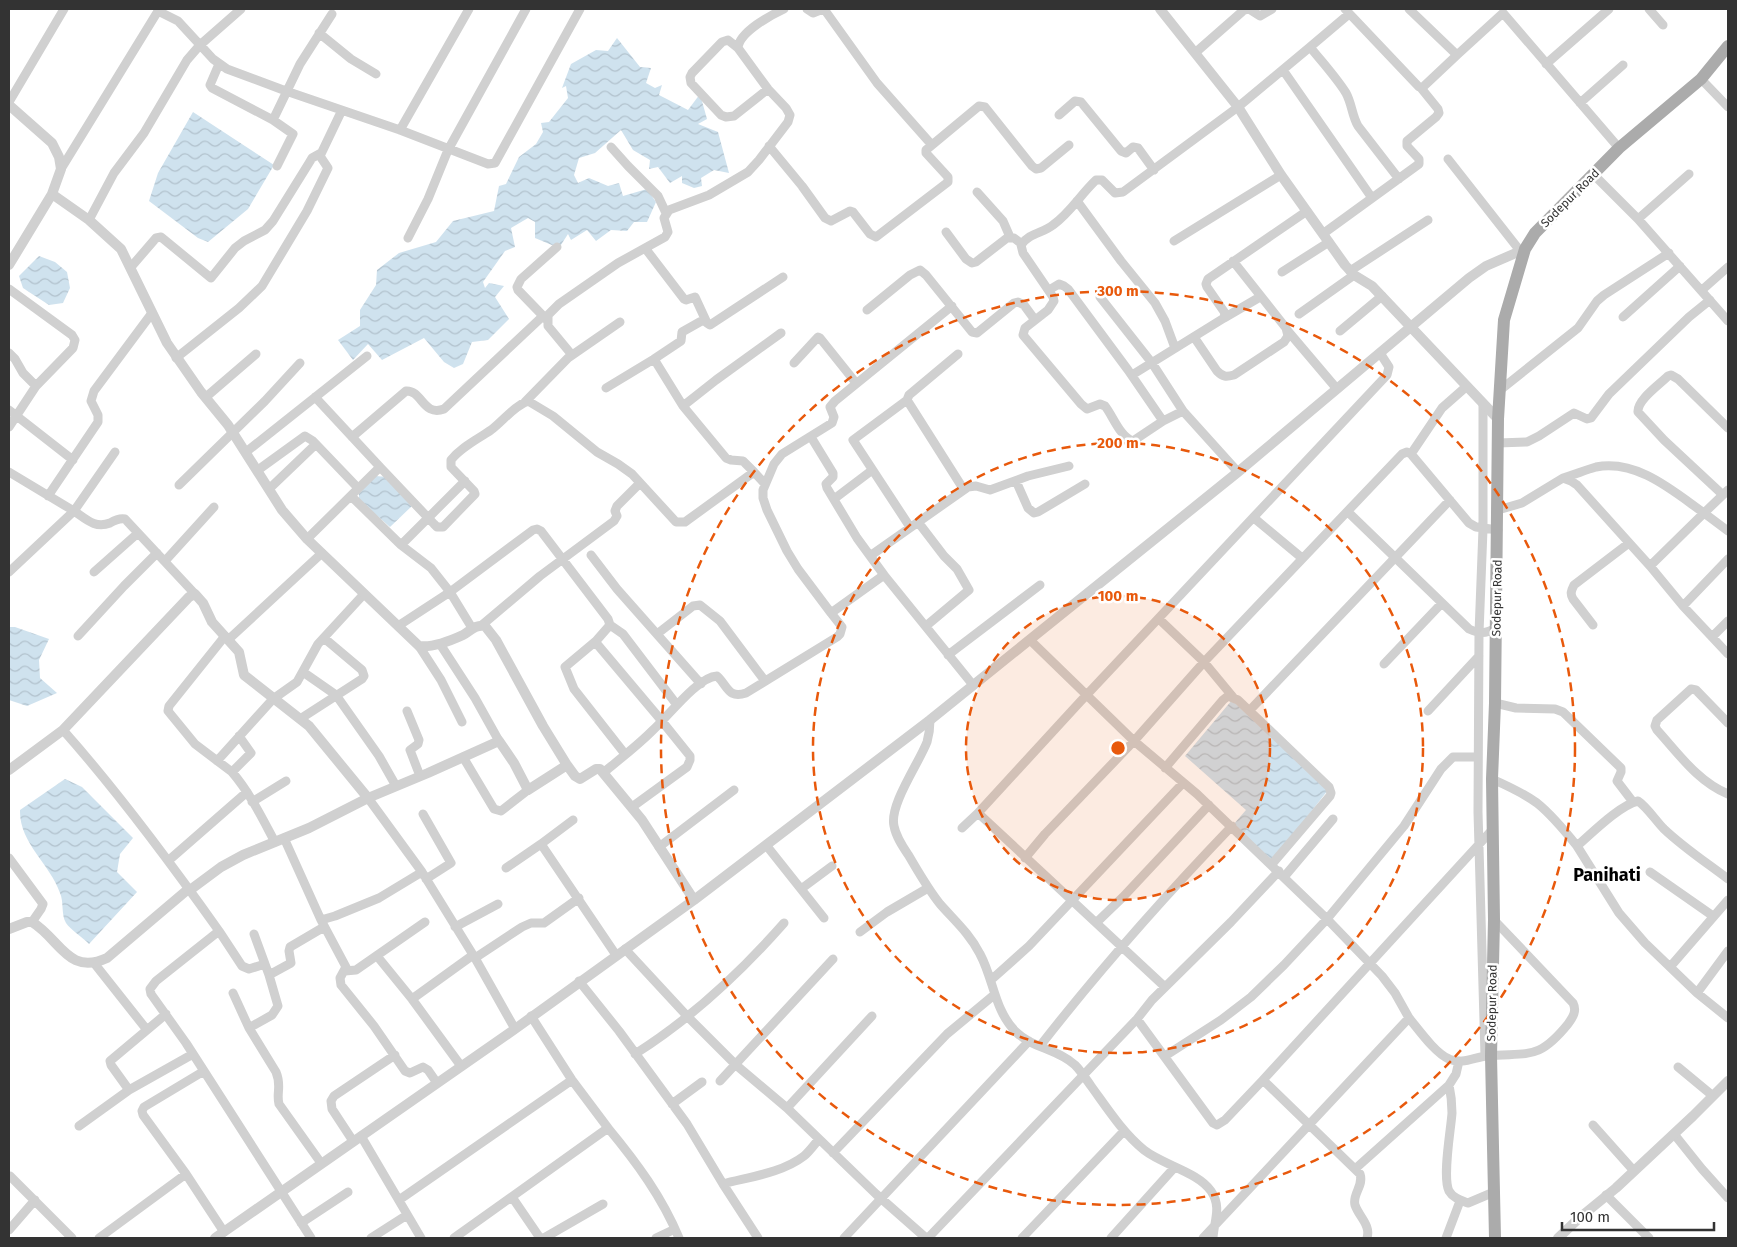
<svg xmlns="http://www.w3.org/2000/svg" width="1737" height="1247" viewBox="0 0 1737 1247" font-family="'Fira Sans',sans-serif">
<defs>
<pattern id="water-waves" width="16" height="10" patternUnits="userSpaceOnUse" patternTransform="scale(1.25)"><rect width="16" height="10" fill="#cfe2ee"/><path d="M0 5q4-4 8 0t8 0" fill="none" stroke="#b2c2cd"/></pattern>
</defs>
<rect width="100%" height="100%" fill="#fff"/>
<path fill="url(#water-waves)" d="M617,38l23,29 11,1 -5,15 9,5 7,-3 -3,10 29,15 12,-16 7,25 -9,5 20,8 11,41 -15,-3 -13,8 1,8 -8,2 -12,-5v-7l-12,7 -12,-16 -9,2 1,-9 -17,-10 -12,-20 -26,23 -16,5 -5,17 4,8 11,-5 19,8 11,-3 4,13 24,-7 9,13 -9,20h-13l-7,9 -16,-1 -15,11 -9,-11 -16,10 -3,-6 -9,14 -24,-10v-16l-7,-4 -17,10 4,19 -10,4 -22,31 2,6 4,-5 15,3 -9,11 14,22 -21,21 -16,2 -9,22 -9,4 -10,-6 -20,-24 -42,22 -14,-16 -15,16 -15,-20 22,-14v-16l16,-25 1,-15 22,-17 37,-11 17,-21 41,-10 5,-25 7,-2 13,-27 17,-13 7,-12 -2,-9 8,-1 19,-24 -2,-12 -4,2 9,-24 25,-14 12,1z
M193,112l81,53 -26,44 -40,33 -10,-4 -49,-37 9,-28z
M39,256l16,6 12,10 3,16 -7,15 -14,2 -26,-17 -4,-12z
M376,476l11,1 26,28 -23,22 -31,-27v-9z
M9,627h6l34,12 -10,21 1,18 17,15 -30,13 -18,-6z
M1232,700l96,90 -56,72 -39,-37 13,-15 -61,-54z
M65,779l17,8 51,51 -13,16 -3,18 20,20 -48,52c-6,-6 -19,-15 -23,-21 -5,-8 -2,-21 -6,-30 -10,-29 -41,-50 -40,-83z"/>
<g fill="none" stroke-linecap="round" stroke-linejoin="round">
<path stroke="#d0d0d0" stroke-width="9" d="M807,9l6,4 10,-4
M824,9l53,74 54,61
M1345,9l74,78h4l34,-32
M1409,9l48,46 46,-42 116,135
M1649,9l14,16
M319,33l32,26 25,15
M1310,47l39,-33
M738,48l-10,-8 -6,2 -30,31 -2,4 1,6 30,32 5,2 8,-1 34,-27
M1195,53l49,-43 5,-1 11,7 12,-7
M219,64l-9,21 2,3 61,32 20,14 -16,32
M1546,64l63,-55
M1283,70l89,128
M1701,79l27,28
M9,102l55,-93
M1580,103l43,-38
M1059,115l16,-14 6,1 40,49 5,2 7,-6 5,1 16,22
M273,120l27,-56 32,-50
M400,130l69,-121
M769,146l33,40 23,32 6,3 19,-10 3,1 17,22 6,3 72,-55v-5l-22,-24v-3l53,-44 6,1 47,59 4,3 5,-1 28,-23
M611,147l17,19 30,30 8,17
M1448,159l73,93
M61,169l97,-158 20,10 35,38 14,10 59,22 114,39 88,34 7,-1 85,-154
M1594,175l44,44 90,102
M977,192l26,29 7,16
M1077,201l44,60 34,42 10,18 10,27
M1638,219l51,-45
M89,220l25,-47 30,-40 43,-73 13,-15 41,-36
M946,232l20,27 6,4 4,-1 31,-24h7l8,6
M1324,233l95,-69v-5l-12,-13v-5l29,-24 3,-4 -1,-4 -17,-21
M408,238l20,-39 20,-49 78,-141
M1174,241l107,-66
M645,248l39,51 2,1 9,-3 12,26 3,2 73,-48
M131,267l25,-29 5,-1 50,41 24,-30 9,-7 21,-11 8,-9 36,-58 3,-5 9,-5
M1350,271l78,-51
M1282,272l47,-30
M9,289l63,46 3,5 -2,8 -37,38
M1049,290l10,-6 5,2 4,3 60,81 35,51
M1702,290l26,-23
M1100,297l52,66 31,48
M867,310l43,-35 10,-5 6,5 46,57 5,1 37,-30 4,-1 6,3 11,15
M1299,314l55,-39
M1623,317l57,-51
M1224,318l36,-21
M547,320l-29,-30 -1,-3 4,-8 36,-32
M1287,330l50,59
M1340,331l42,-35
M1194,337l23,34c6,6 9,6 17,4l50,-33 4,-6 -2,-8 -53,-67
M9,353l6,6 8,14 13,13 -27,41
M958,354l-49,41 -2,5 57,90
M572,355l-24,-29v-11l11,-11 59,-41 47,-26 3,-5 -4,-14 5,-8 40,-15 39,-23 11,-12 29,-38 2,-7 -4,-7 -18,-19 -30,-41c1,-16 33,-33 46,-39
M176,358l63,-50 23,-22 45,-75 21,-43 -8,-12 22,-46
M654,359l27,-18 1,-9 23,-13
M794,363l24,-26 2,1 36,45
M1132,375l92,-57 1,-5 -18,-26 -1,-3 2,-5 99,-68
M606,388l48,-29 29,47 43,52 5,2 12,1 11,11
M1499,391l79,-63 19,-27 7,-6 65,-42
M206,397l50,-43
M315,397l65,70
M907,400l-54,40 57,87
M525,402l43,-44 52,-36
M1483,403v126l-4,104 -1,179 7,244
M683,406l33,-26 65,-47
M9,410l64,50
M352,437l54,-46c16,-1 17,26 38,18l99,-93
M811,437l22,36v4l-7,7 1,4 30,50 27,37
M1498,443l29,-1 12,-6 35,-23 13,6 4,-1 18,-24 80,-77 21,-17
M246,452l121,-96
M1411,454l31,-46 25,-22
M258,470l47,-34 8,5 45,47
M9,472l65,39 41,-59
M1238,472l-55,-61 -20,10 -30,20c-13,-4 -20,-25 -28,-35l-5,-2 -13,5 -6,-5 -58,-69 2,-7 23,-18 6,-9 -1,-4 -30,-44 -2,-8c8,-12 22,-12 32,-20 17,-12 28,-31 43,-45h6l13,13 8,-1 115,-85 72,-60c12,15 26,30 36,46 6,11 6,23 12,33l41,53
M1563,478c11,-3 22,-8 33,-11 41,-8 77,24 108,46l24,-23
M1016,481l12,27 6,5 4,-1 47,-28
M179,485l86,-84 35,-38
M269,489l47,-45
M1723,495l-59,-55 -26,-28c-1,-12 21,-27 30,-36l3,-1 7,4 50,49
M48,496l50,-74v-7l-7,-14 3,-10 58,-78
M351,496l50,49 30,23 19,24 -52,34
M834,499l37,-28
M1498,510l24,-7 41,-25 8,3 6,4 73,81 54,-53 24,18
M1348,512l121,117c11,5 16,5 27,-1
M1254,518l48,40
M918,522l26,34 13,13 12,21 -43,36
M307,539l73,-72 54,57 3,3h6l32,-33 -1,-3 -23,-24v-7c10,-13 27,-21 40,-30 12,-9 23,-24 37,-29l25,15 44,36 21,12 14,10 44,48h9l69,-50 11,12
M401,545l64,-64
M591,555l26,34 84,95
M870,556l98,-69 8,-1 14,4 38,-14 41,-10
M165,561l49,-54
M1650,566l33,40 45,48
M9,572l65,-61c12,8 21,18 36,12 5,-3 9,-5 15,-4l70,75
M94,572l44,-39
M1683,606l45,-47
M831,613l-33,-44 -11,-18 -20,-41 -4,-12v-8l11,-26 8,-10 50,-31 2,-6 -4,-10 5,-6 117,-95
M1159,619l45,43 29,35
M482,625l58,-49 74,-55 3,-5 -2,-5 2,-5 23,-23
M610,625l13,9 54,71
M1593,625l-20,-26c-3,-5 -2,-8 1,-14l55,-42
M472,628l-22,-36 83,-62 4,-1 4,2 67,88 2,6 -14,16 1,3 64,76 29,36v4l-3,7 -55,40
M657,634l36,-28 7,-1 20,16 45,60
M78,636l46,-50 33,-33
M225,636l-56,70 -1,5 27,33 37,28c18,21 30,46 43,70
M1712,637l16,-16
M229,639l93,-86
M1030,640l104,101 63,53 130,125 55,57 13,17 14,25
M596,641l-31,26 9,22 51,65
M440,644l35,54 24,43
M419,646l22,34 21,42
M948,655l92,-70
M1384,664l58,-61
M303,672l33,23 43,61 17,30
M1495,703l21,5 39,1 8,3 58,56v4l-4,9 16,21
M1250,710l200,-210
M407,711l12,29 -1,4 -8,6 10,26
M1428,711l51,-55
M300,719l62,-40 2,-3 -2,-6 -38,-32
M930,720c0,8 -1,15 -3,22 -8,21 -38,63 -33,84 2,11 9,21 15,30 10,17 19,33 31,48 14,16 30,30 40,50 14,26 14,56 36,78 16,16 42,17 59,33 6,6 11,14 16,21 16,22 32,47 53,64 19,15 54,22 67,41 11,16 3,30 2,47
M1728,723l-32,-33 -5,-1 -34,31 -2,6 2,4c21,23 41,52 71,64
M63,730c56,63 107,132 156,201l-63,50 -6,8 1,5 35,49 18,28 -60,36 -2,4 1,4 43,59 38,58
M463,757l31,52 7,2 27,-21
M217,761l56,-62 24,-17 21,-38 46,-50
M1165,768l58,-68 5,-4 10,4 91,87 2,6 -1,3 -58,68
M232,772l19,-19 -12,-17
M604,772c16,-13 33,-26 48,-41 15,-13 45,-54 65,-55 11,10 11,23 29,17l91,-56 3,-3 2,-7 -11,-14 53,-38 89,110
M1492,779c16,7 31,14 45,24 15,12 28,28 40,43 15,-13 43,-41 61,-45 9,6 18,20 26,28 20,19 43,34 64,50
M252,802l34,-21
M978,813l187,174
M423,814l28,49 -25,16
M962,828l16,-15 101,-110 308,-328 2,-8 -9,-14
M284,838l37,82 14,-4 44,-18 43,-26 -54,-74
M541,844l32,-24
M766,845l58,73
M1577,846l42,67 26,30 25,24 58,-67
M659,847l75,-57
M9,858l34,46 -2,5 -9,13
M1025,858l20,-24 89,-93 70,-79 198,-208 5,-2 4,2 58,69 7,4 22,3
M168,861l79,-69
M506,868l35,-24 75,111
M422,872l53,86 40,71
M1650,872l63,44
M1284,877l49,-58
M801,889l31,-23
M321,920l25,47 -6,11 1,7 33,41 31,45 5,2 13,-6 5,3 9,13
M1096,923l27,-26 86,-92
M455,927l43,-23
M219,931l23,35 7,3 16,-5
M860,932l27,-20 41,-24
M625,949l63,68 48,48 51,43 89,86 50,44
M377,956l35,43 49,67
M475,958l47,-31 9,-4h13l35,-25
M94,963l53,67
M1670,967l27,26 31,25
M345,971l11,-1 69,-48
M269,975l22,-12 -2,-12 1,-4 34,-20
M991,980l38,-34 154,-163
M579,981l40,50 68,93 36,60c26,-7 59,-11 81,-28 5,-4 10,-11 15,-17
M233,993l16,35 27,44c6,14 0,21 3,32l42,59
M1697,993l31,-42
M412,999l61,-44
M531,1016l41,64 36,48
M1137,1019l76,104 4,2 8,-5 38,-40
M249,1028l23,-13 6,-9 -9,-31 -15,-41
M1040,1046c60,-77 124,-149 192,-220
M635,1054c57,-36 105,-81 149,-131
M1165,1056l56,-36 30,-23 33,-32 43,-46 77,-93 37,-57 12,-12h25
M1678,1067l35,29
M204,1071l107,167
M720,1081l113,-122
M1449,1085c2,9 3,18 3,28 -1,16 -10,64 -3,78 4,7 11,9 19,12l26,-11
M129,1090l-18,-25 -1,-4 56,-47
M672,1104l30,-22
M787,1108l85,-92
M1593,1125l41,46
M79,1126l50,-36 64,-36
M1674,1134l28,35 26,29
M361,1136l60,102
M353,1141l-21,-32 -1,-8 3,-5 61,-41
M833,1153l114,-119 47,-39
M1355,1169l94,-84 7,-11 3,-13
M10,1176l62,62
M723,1184l35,54
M1606,1195l43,43
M512,1197l28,41
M399,1200l173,-120
M301,1223l47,-31
M9,1230l26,-30
M99,1238l87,-64
M371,1238l36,-23
M454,1238l154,-110c29,35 54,69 71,110
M544,1238l59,-34
M656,1238l19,-9
M844,1238l185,-197
M928,1238l209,-219 15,-19 79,-78 48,-51
M1022,1238l102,-107
M1111,1238l63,-70
M1203,1238l206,-220c10,12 26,35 40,41 13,6 26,-2 38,-3 42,-4 51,5 81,-32 5,-7 9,-13 5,-21l-79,-83
M1367,1238c4,-13 -8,-21 -12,-33 -3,-11 9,-19 5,-31l-97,-94 230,-251
M1446,1238l14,-37"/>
<path stroke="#d0d0d0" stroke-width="10" d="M1160,9l78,98 43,68 64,90 9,10 18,11 126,133
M9,105l43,38 7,14 2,12 -9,25 -43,71
M52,194l37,26 32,29 46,94 34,49 27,33 54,85 25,29 112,107c14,2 31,-5 44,-11 7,-4 13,-11 22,-9l11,14 47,86 24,39
M9,770l54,-40 126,-133 6,-3 8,9 9,19 27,30 5,23 65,51 59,72
M9,929l18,-7h5c28,17 36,54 75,36l79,-67 4,-1 31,-23 22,-12 66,-27 59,-30 60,-25 71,-32 15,22 14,27 39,-25 8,11 5,3 16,-10h4l42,51 52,80
M215,1238l300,-209 179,-129 236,-180 308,-248 231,-194 17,-12 39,-17
M1558,1238l20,-19 38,-31 77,-72 35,-35"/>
<path stroke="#ababab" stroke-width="12" d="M1495,1238l-4,-182 3,-136 -2,-141 3,-76 3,-284 6,-99 21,-71 10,-16 84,-85 82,-69 27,-33"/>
</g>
<circle cx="1118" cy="748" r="152" fill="#e8590c" fill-opacity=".12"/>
<g fill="none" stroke="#e8590c" stroke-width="2.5" stroke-dasharray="9 6">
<circle cx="1118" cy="748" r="152"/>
<circle cx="1118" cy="748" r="305"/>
<circle cx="1118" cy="748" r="457"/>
</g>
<g text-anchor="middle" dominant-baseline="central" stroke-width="5" stroke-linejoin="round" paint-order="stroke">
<g font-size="12" fill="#333" stroke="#fff">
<text transform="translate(1570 198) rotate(-45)">Sodepur Road</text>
<text transform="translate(1497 598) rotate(-89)">Sodepur Road</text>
<text transform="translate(1492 1003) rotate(-89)">Sodepur Road</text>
</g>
<g font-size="18" font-weight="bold" fill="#000" stroke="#fff">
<text x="1607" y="875">Panihati</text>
</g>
</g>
<circle cx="1118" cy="748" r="8" fill="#e8590c" stroke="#fff" stroke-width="2.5"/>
<g font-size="15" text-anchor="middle" font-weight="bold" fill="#e8590c" stroke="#fff" stroke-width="5" stroke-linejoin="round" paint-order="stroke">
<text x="1118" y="296">300 m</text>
<text x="1118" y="448">200 m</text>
<text x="1118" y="601">100 m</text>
</g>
<rect width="1737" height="1247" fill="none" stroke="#333333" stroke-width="20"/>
<path d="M1562 1222v8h152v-8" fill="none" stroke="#333333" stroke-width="2.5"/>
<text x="1570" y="1222" font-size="15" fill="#333333" stroke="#ffffff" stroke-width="4" paint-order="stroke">100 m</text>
</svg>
